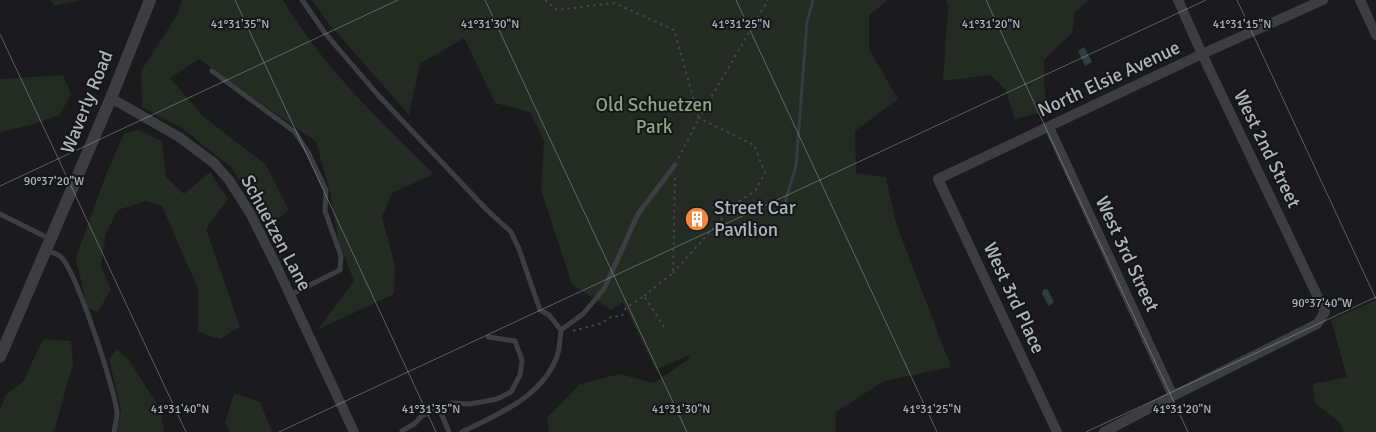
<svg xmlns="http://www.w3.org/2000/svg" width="1376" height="432" viewBox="0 0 1376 432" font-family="Signika,sans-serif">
<rect width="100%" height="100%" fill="#1b1b1d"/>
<path fill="#232b22" d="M51,0h31l-28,6z
M182,0h101c40,67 96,120 151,174l-42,19 -10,24 13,49 -1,28 -77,36 37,-49 -15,-38 -9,-51 -14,-50 -117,-83 -29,19 33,38 63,49 23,45 -19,16 -39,-59 -49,-39 -40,-21 -1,-36 36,-56z
M312,0h576l-19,15v34l29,50 -43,32 1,42 30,4 10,46 55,144 -67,14 -48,31 -1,20h-286l-2,-14 33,-34 40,-10 34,9 36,-25 -1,-3 -33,15 -33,-68 -12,8 -39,-26 -31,-94 3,-50 -14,-28 -35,-9 -31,-65 -44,26 -11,51 -81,-92z
M946,0h143l-14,12 -3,21 -28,27v25l4,26 -33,8 -10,-30 -15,-14 -47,6 5,-74z
M63,75l8,19 -11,21 -29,10 -31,7v-53z
M139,130l23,11 4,36 18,17 26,-22 18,27 -22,30 34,98 -20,12 -22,-7v-43l-36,-83 -16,-5 -28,9 -12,23 -5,33 10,23 -13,23 -11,-4 -11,-51 31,-85 17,-39z
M1376,300v132h-32l-4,-9 -25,-20 -2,-19 34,-7 -16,-57z
M43,339l28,2 2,22 -18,65 -3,4h-52v-21l5,-16 18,-13z
M117,349l12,11 31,49 4,23h-47l4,-23 -12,-50z
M234,393l26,9 12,30h-42l-5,-9z"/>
<path fill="#303e42" d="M1084,47l8,15 -7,4 -7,-15z
M1045,289l3,1 6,12 -5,4 -7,-12 1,-4z"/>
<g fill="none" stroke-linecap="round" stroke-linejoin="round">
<path stroke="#303e42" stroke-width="3" d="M784,215l1,-13 11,-36 11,-144 6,-22"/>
</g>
<path fill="#474a4d" d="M698,211l6,6 -8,9 -7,-6z"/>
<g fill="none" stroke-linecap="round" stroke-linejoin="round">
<path stroke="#424649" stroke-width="2" stroke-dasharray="2.5 4" stroke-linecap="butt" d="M545,0l12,10 57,-7 60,27 25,88 -21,41
M673,273l63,-70 19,-12 10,-18 -11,-28 -55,-27 69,-118
M644,296l29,-23 2,-95
M573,331l29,-8 9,-6 11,-1 4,-8 18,-12 22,34"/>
<path stroke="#3c3e42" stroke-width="5" d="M302,0l23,33 53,62 109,115 24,22 8,17 21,61 9,5 12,15c-1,7 -1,16 -3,23 -12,42 -61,62 -96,79
M212,71l83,61 14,22 17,36 -1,21 16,45 -1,14 -50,25
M0,214l50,25
M47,251c4,1 11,3 14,6 15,14 54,132 56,156 0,6 -2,13 -3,19
M561,330l22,-16 21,-25 34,-75 37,-49
M439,408l10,24
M402,431l12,-7 8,-8 30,-13 18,1 27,-5 14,-7 9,-17 2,-15 -7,-19 -27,-4"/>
<path stroke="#3c3e42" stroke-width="10" d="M1360,0l16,35
M111,98l68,39 35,26 15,17 21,33 26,52 78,167
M1049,127l124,269
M1057,432l-119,-253 264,-125 121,-54
M1104,432l69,-36 144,-72 8,-12 -123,-258 -24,-54"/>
<path stroke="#3c3e42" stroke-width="12" d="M0,357l111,-259 39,-98"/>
</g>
<path fill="none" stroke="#adb6bc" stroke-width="1" stroke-opacity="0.45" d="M235,0l201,432M485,0l202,432M736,0l201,432M986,0l202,432M1237,0l139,299M0,34l186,398M0,186l398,-186M279,432l927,-432M1086,432l290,-135"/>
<defs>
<g id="building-disc" transform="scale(1.25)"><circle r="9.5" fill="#f3853d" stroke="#161618"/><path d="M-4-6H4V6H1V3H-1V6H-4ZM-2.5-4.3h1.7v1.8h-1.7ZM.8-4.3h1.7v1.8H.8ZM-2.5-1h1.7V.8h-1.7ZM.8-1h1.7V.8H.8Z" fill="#fff"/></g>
</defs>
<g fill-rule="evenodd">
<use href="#building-disc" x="697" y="219"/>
</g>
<g text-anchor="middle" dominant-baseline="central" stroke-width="4" stroke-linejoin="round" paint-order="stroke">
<g font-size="19" fill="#adb6bc" stroke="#161618">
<text transform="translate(1109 79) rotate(-25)">North Elsie Avenue</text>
<text transform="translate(87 102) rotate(-68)">Waverly Road</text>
<text transform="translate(1267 149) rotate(64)">West 2nd Street</text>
<text transform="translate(276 233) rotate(62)">Schuetzen Lane</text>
<text transform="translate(1127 254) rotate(65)">West 3rd Street</text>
<text transform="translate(1014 298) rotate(65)">West 3rd Place</text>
</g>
<g font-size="19" fill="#8ca785" stroke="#161618">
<text x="654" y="105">Old Schuetzen<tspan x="654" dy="22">Park</tspan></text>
</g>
<g font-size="19" fill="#adb6bc" stroke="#161618" text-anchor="start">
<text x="714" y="208">Street Car<tspan x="714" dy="22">Pavilion</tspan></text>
</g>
</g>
<g font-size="12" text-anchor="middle" fill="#adb6bc" stroke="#161618" stroke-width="4" stroke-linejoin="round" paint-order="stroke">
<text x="741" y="28">41°31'25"N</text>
<text x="1242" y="28">41°31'15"N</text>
<text x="240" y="28">41°31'35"N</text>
<text x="490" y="28">41°31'30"N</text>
<text x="991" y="28">41°31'20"N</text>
<text x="54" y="185">90°37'20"W</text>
<text x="1322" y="307">90°37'40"W</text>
<text x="180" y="413">41°31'40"N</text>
<text x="431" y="413">41°31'35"N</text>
<text x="681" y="413">41°31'30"N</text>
<text x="932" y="413">41°31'25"N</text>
<text x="1182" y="413">41°31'20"N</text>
</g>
</svg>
